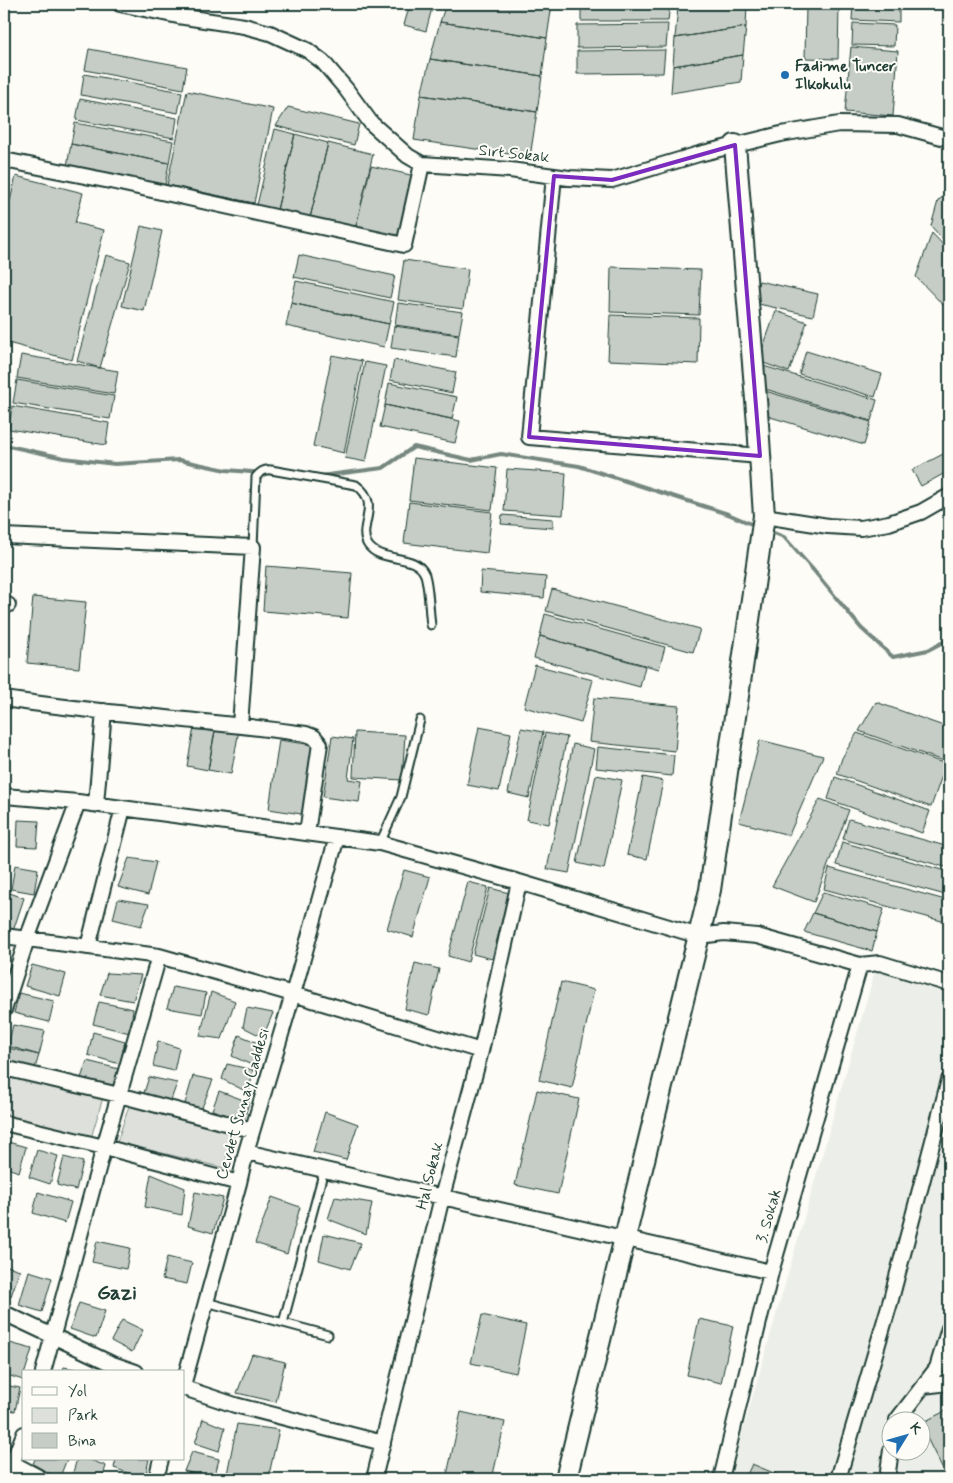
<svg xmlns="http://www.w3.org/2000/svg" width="953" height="1483" viewBox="0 0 953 1483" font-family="Mynerve,sans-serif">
<rect width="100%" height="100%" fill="#fdfcf7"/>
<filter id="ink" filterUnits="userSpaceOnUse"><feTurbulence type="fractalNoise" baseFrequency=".02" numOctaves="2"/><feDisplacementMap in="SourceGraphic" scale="10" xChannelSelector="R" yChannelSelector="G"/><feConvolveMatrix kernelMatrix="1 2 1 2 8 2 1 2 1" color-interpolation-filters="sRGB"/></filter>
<g filter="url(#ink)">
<path fill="#eceee9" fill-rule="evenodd" d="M875,971l74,23v485h-220zM890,1420h30v30h-30z"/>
<path fill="#dde0db" stroke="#7e8e88" d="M4,1073l100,21 -13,44 -87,-22z
M129,1106l104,28 -9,34 -107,-26z"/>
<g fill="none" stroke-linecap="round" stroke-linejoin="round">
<path stroke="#75877f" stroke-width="4" d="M4,445l60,13 51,6 64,-4 47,10 50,4
M320,476l63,-8 31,-21 57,13 30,-6 78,12 149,48 28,12
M769,531l15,6 31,35 46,56 32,29 35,-7 21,-11"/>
</g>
<path fill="#c6cdc7" stroke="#1f3d34" d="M410,4h23l-7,27 -22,-6z
M446,4h106l-5,34 -107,-16z
M581,4h89l-2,17h-87z
M696,4h51l-1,23 -71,11 3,-31z
M806,4h33l-1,55 -33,-1z
M853,4h46v18l-47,-2z
M440,22l107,16 -5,38 -112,-17z
M853,23l42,2 -1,21 -42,-1z
M668,24l-2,23 -89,1v-23z
M746,27l-3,28 -70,11 2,-28z
M851,47l47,4 -5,65 -48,-4z
M89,49l98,18 -4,22 -98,-19z
M665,50l-2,23 -86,1v-23z
M743,55l-2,27 -70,11 2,-27z
M430,59l112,17 -5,36 -116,-17z
M84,74l98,18 -4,21 -97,-18z
M187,91l86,18 -19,94 -87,-18z
M421,95l116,17 -7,45 -116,-17z
M80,99l97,19 -3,20 -98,-18z
M288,107l71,17 -5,21 -78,-19z
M75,123l98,18 -4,22 -98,-19z
M275,129l20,5 -18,76 -20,-5z
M295,134l33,9 -18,75 -33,-8z
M328,143l45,11 -18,76 -45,-12z
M71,144l98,19 -4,22 -98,-19z
M371,166l44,10 -16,64 -44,-10z
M16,176l67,17 -8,30 29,7 -32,130 -68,-18v-139l1,-4 5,2z
M949,190v56l-18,-20 7,-25z
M141,226l21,5 -18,80 -22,-5z
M932,233l17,18v60l-33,-34z
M106,255l24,7 -30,106 -23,-7z
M299,255l96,21 -5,22 -96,-21z
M404,260l64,9 -5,40 -65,-9z
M611,267l90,3 -2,45 -89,-3z
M296,281l98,21 -5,22 -98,-21z
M759,281l59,13 -5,22 -59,-13z
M291,303l98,21 -5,23 -98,-21z
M398,303l65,9 -4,22 -64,-9z
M776,311l31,11 -18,50 -31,-11z
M610,315l89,3 -1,46 -90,-4z
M394,326l65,9 -3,22 -65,-9z
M806,351l76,23 -7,23 -76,-23z
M21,355l97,16 -4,23 -97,-16z
M332,355l30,6 -18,92 -31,-7z
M394,360l62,12 -4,21 -62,-13z
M365,362l21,4 -20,96 -21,-4z
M760,365l117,35 -6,21 -109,-33z
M17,380l97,16 -4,23 -97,-16z
M389,383l68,14 -5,22 -67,-14z
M765,391l106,31 -7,23 -97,-29z
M385,405l75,16 -5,22 -75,-16z
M12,406l97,17 -3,22 -97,-16z
M949,451v20l-28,15 -9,-16z
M414,458l83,10 -5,42 -83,-10z
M507,469l59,4 -3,42 -59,-4z
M409,502l83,10 -5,41 -83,-10z
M502,515l51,4v9l-52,-4z
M266,566l86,7 -4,45 -85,-7z
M481,571l65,6 -2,21 -64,-6z
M552,589l148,40 -7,23 -147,-41z
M33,597l53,5 -7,66 -52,-5z
M545,614l120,33 -6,22 -119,-33z
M540,636l105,30 -5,21 -106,-29z
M535,665l58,15 -12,43 -57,-16z
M594,698l85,8 -4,45 -86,-9z
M876,702l73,26v15l-6,18 -84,-30z
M195,722l21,3 -8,45 -21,-4z
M216,725l23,5 -8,44 -23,-4z
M479,727l32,6 -12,58 -32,-6z
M521,728l22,4 -14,66 -21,-5z
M355,732l50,3 -3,45 -49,-3z
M545,733l22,4 -18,87 -22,-4z
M857,733l89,31 -15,43 -94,-33 5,-16z
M332,736l21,3 -5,40 14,2 -3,21 -36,-5z
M279,740l34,5 -5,70 -39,-6z
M760,740l63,16 -34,79 -50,-13z
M573,744l21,5 -25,124 -22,-4z
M598,747l76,8 -2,21 -76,-8z
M596,775l26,5 -18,89 -27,-6z
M643,777l20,4 -16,78 -20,-4z
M835,777l95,34 -8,22 -94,-34z
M820,799l29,11 -35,92 -42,-16z
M849,819l100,28v21l-106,-29z
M18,820l21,1 -2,26 -20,-1z
M842,842l107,30v24l-113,-31z
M129,858l27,4 -8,33 -30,-8z
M15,865l23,4 -4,24 -23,-4z
M829,868l120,33v22l-125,-34z
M404,870l26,7 -17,60 -26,-8z
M468,882l20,5 -20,75 -20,-6z
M490,888l19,5 -17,66 -19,-5z
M4,891l20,7 -11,33 -9,-3z
M823,892l61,17 -7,23 -64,-19z
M118,899l31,5 -8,22 -28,-7z
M813,913l64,19 -5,19 -68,-19z
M415,963l24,6 -10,46 -24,-6z
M32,965l34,9 -6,22 -35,-10z
M107,973l34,2 -8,26 -33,-6z
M561,982l33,8 -22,98 -33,-8z
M173,987l33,6 -4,21 -35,-6z
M211,992l24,9 -13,38 -22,-3z
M19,993l35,8 -5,21 -35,-9z
M99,1002l34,7 -3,24 -37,-9z
M247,1008l26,5 -10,24 -20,-10z
M13,1025l32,6 -6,24 -31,-9z
M93,1032l32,9 -5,23 -32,-9z
M239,1035l24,10 -7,22 -24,-11z
M158,1041l21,7 -5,23 -21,-5z
M8,1048l31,7 -6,20 -29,-8v-9z
M87,1061l32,8 -5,22 -35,-7z
M227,1064l26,6 -4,23 -27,-14z
M193,1076l20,4 -12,30 -17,-3z
M149,1077l28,6 -6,17 -28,-4z
M537,1090l42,9 -21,95 -43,-9z
M219,1091l30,11 -5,18 -32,-10z
M325,1112l33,12 -12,36 -33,-8z
M8,1142l18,5 -7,25 -15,-5v-8z
M37,1150l21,6 -8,28 -21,-7z
M64,1157l19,5 -7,28 -19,-5z
M151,1174l34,14 -3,27 -37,-8z
M38,1192l33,10 -6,21 -32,-10z
M195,1192l28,6 -10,35 -25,-7z
M272,1197l28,10 -13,47 -32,-11z
M335,1197l37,6 -6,31 -38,-15z
M324,1234l37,9 -11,26 -31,-9z
M97,1241l33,7 -4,21 -34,-7z
M167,1257l25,6 -5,21 -25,-5z
M4,1265l16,5 -9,26 -7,-2z
M29,1271l23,7 -10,34 -23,-7z
M79,1303l26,8 -9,27 -26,-9z
M482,1315l44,10 -10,48 -45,-10z
M699,1319l34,7 -12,57 -34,-8z
M122,1320l21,10 -11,22 -21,-11z
M6,1342l26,7 -7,23h-1l-1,8 -19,-6v-23z
M252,1354l33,8 -9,40 -39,-9z
M64,1367l27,5h-29z
M4,1385l16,3 -5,23 -11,-2z
M949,1409v55l-7,4 -22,-44z
M461,1412l44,10 -13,57h-46z
M203,1419l22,9 -6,23 -24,-8z
M237,1424l42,6 -11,49h-42z
M192,1452l27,7 -5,20 -30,-8z
M35,1459h32l-8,20 -26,-15z
M77,1459h11l18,7 -4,13h-31z
M116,1459h33l-4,20 -31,-11z
M752,1464l36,15h-43z"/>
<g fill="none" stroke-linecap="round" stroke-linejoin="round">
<g stroke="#1f3d34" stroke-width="11">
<path id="lane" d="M253,547l3,-70c4,-5 8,-8 15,-7l85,15c27,19 0,42 12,60 13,19 48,7 57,30 4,13 4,36 6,50
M380,843l21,-46 19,-77
M206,1302l122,33
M283,1323l41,-153"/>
</g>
<g stroke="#1f3d34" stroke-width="18">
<path id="street" d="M120,4l58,12 66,10 26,7 37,17 16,12 23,27 25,34 37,33 14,8 88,6 59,8 43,2 87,-26 82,-20 58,-10 59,1 51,14
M4,160l111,22 289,63 18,-81
M554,176l-25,261 231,19
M764,516l64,10 33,2 28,-5 32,-11 28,-16
M4,536l249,11 -13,178
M4,605h4
M4,699c100,15 202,21 302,35l8,3 6,7 -13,89
M4,796l74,6 302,41 139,39 180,54 25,-3 33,3 103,29 20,-2 69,21
M96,804l8,-93
M4,936l155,20 134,38 188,57
M88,947l35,-139
M4,1010l23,-71 51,-137
M4,1068l115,27 133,35
M4,1123l100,24 135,36
M246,1152l525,120
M4,1313l106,50 26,9
M43,1372l61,-225 55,-191
M184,1382l55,-199 7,-31 47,-158 44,-157
M923,1386l26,-3
M184,1388l51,17 148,38
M897,1420l40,-52 12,-40
M11,1466l13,-32
M156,1479l5,-20
M374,1479l68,-282 39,-146 38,-169
M721,1479l50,-207 89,-307
M838,1479l52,-176 59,-223
M887,1479l4,-29"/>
</g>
<g stroke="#1f3d34" stroke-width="24">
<path id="secondary" d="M4,1462l32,17
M566,1479l144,-589 54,-374 -6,-92 -23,-279"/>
</g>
<use href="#lane" stroke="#fdfcf7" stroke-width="7"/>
<use href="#street" stroke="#fdfcf7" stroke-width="14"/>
<use href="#secondary" stroke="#fdfcf7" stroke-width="20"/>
</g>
</g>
<path fill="none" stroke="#7b2cbf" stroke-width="4" stroke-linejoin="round" d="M735,145l25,311 -231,-19 25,-261 58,4z"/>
<circle fill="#1f6fb2" stroke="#fdfcf7" stroke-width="2" cx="785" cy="75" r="5"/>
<g text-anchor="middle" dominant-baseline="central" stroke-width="4" stroke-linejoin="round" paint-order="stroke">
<g font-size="16" font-weight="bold" fill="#1f3d34" stroke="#fdfcf7" text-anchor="start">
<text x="795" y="66">Fadime Tuncer<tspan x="795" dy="18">Ilkokulu</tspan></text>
</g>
<g font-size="16" fill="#1f3d34" stroke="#fdfcf7">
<text transform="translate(514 154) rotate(6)">Sırt Sokak</text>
<text transform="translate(243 1104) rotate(-74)">Cevdet Sunay Caddesi</text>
<text transform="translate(430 1176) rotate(-76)">Hal Sokak</text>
<text transform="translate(769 1216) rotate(-74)">3. Sokak</text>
</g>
<g font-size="21" font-weight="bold" fill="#1f3d34" stroke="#fdfcf7">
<text x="117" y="1293">Gazi</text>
</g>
</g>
<rect width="953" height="1483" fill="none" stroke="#fdfcf7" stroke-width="20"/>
<rect x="10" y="10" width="933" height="1463" fill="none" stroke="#1f3d34" stroke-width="2" filter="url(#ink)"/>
<rect x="22" y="1370" width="162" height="90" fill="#fdfcf7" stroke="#a4b0a9"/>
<rect x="32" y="1387" width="25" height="8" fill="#fdfcf7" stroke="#a4b0a9"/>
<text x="68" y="1396" font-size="15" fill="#1f3d34">Yol</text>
<rect x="32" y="1408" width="25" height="15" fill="#dde0db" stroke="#a4b0a9"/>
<text x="68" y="1420" font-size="15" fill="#1f3d34">Park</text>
<rect x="32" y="1433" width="25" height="15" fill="#c6cdc7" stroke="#a4b0a9"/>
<text x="68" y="1446" font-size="15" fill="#1f3d34">Bina</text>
<g transform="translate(906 1436) rotate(53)"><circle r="24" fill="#fdfcf7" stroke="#a4b0a9"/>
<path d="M0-4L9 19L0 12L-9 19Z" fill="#1f6fb2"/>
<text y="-8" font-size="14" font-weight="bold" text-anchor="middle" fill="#1f3d34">K</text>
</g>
</svg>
